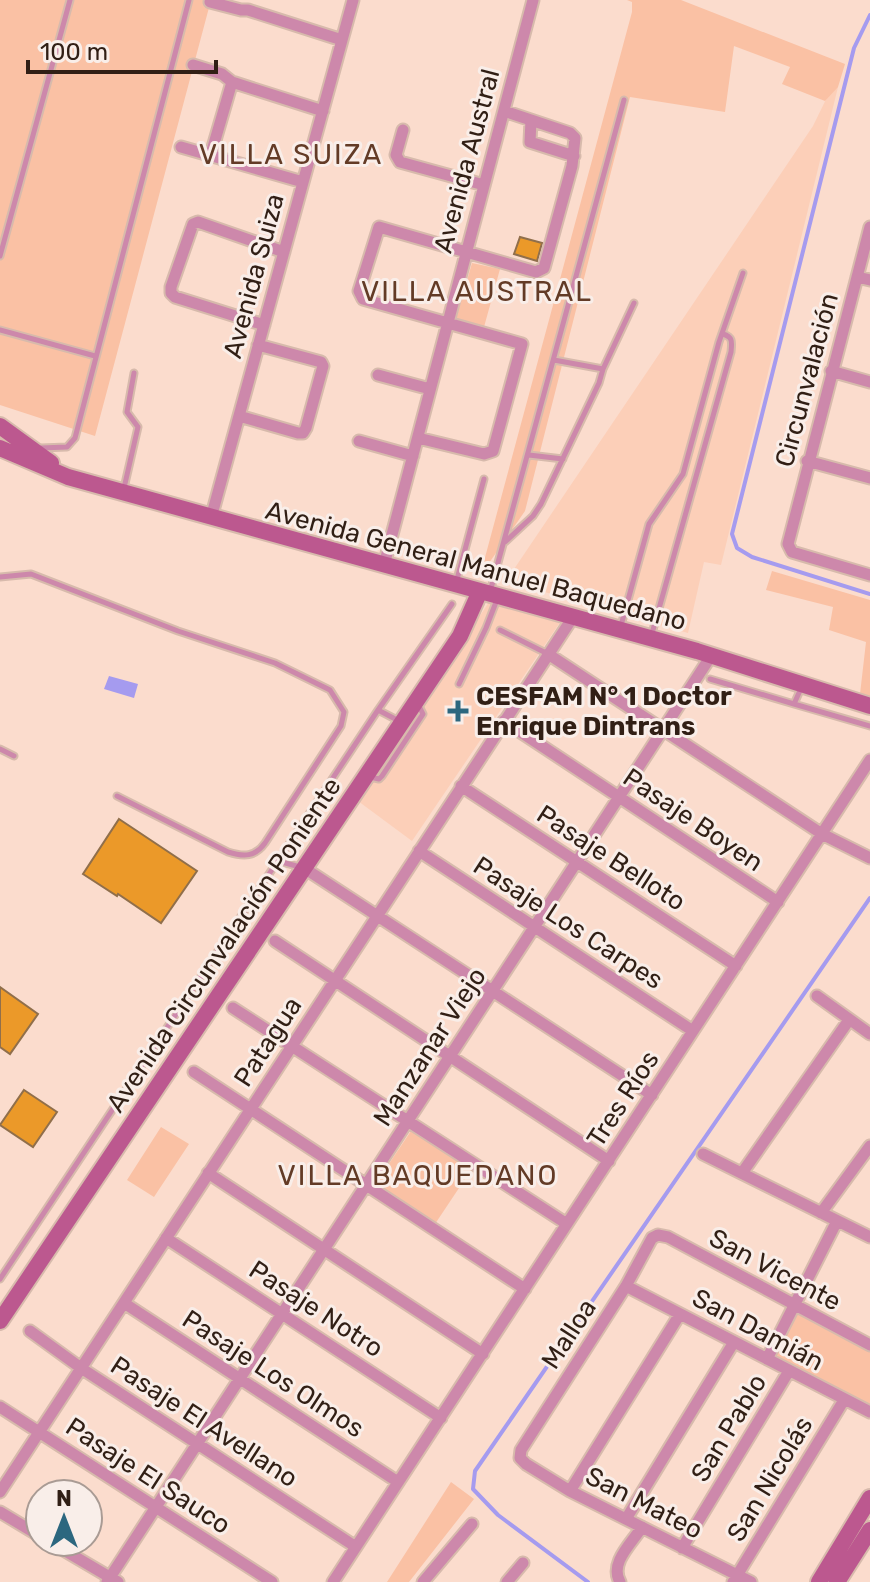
<svg xmlns="http://www.w3.org/2000/svg" width="870" height="1582" viewBox="0 0 870 1582" font-family="Rubik,sans-serif">
<rect width="100%" height="100%" fill="#fbdccd"/>
<path fill="#fccfb8" d="M833,85l5,2 -117,478 -17,-3 -16,71 -182,-52 307,-455z
M489,602l72,19 -149,220 -54,-40z"/>
<path fill="#fac1a4" d="M0,0h211l-116,436 -95,-31z
M627,0h54l164,64 -7,23 -13,14 -43,-17 8,-17 -56,-21 -9,66 -95,-15 -105,414 -45,65 152,-564v-10z
M472,263l28,6 -16,58 -28,-8z
M772,571l98,29v97l-10,-3 6,-52 -37,-12 4,-23 -67,-17z
M161,1127l28,17 -35,53 -27,-17z
M413,1128l60,39 -38,57 -59,-41z
M797,1313l73,38v56l-98,-49z
M451,1482l23,17 -65,83h-22z"/>
<path fill="#a59bef" d="M109,676l29,8 -4,14 -30,-9z"/>
<g fill="none" stroke-linecap="round" stroke-linejoin="round">
<path stroke="#a59bef" stroke-width="4" d="M870,15l-16,33 -122,486 5,14 15,9 118,37
M588,1582l-90,-67 -25,-26 2,-18 395,-573"/>
</g>
<path fill="#eb9929" stroke="#906f4b" stroke-width="2" d="M520,237l22,6 -5,18 -23,-7z
M119,819l78,52 -36,52 -43,-29 -1,2 -34,-22z
M0,987l38,27 -28,40 -10,-7z
M24,1090l33,22 -24,35 -33,-22z"/>
<g fill="none" stroke-linecap="round" stroke-linejoin="round">
<g stroke="#d7baac" stroke-width="9">
<path id="lane" d="M0,256l70,-256
M0,330l95,26
M603,369l31,-66
M41,448l26,-1 8,-9 114,-438
M529,455l34,4
M124,488l14,-61 -11,-15 7,-39
M505,542l28,-26 8,-12 58,-121 4,-14 -49,-9
M0,577l31,-3 147,57 97,32 55,27 14,22 -3,14 -76,117c-10,14 -21,14 -37,9l-111,-56
M456,583l28,-104
M490,592l134,-492
M620,629l29,-105 34,-50 36,-132 24,-69
M500,630l48,24
M651,637l80,-285c1,-10 2,-15 -8,-18
M710,679l84,25
M459,684l27,-56 12,-31
M802,686l-8,18 76,22
M401,722l-23,-12 74,-106
M0,749l14,7
M370,777l9,2 3,-3 41,-62 -4,-8
M278,861l22,6
M0,1279l378,-569"/>
</g>
<g stroke="#d7baac" stroke-width="15">
<path id="street" d="M210,2l31,8h7l94,30
M193,65l29,9 10,8 91,29
M531,120l-1,22 44,14
M403,130l-7,25 4,7 84,23
M181,147l122,35
M211,154l21,-72
M870,227l-82,317 4,8 78,23
M857,277l13,3
M264,325l-89,-28 -4,-4v-6l22,-63 5,-2 86,30
M831,371l39,11
M378,375l52,14
M239,416l59,17h5l3,-5 17,-62 -2,-4 -63,-17
M418,438l66,16 9,-3 29,-107 -159,-45 -4,-8 20,-64 157,45 8,-4 28,-102 3,-28 -5,-5 -66,-22
M359,441l54,15
M807,461l63,17
M211,518l142,-518
M384,565l149,-565
M548,654l274,180 48,24
M504,721l274,181
M461,786l275,180
M419,851l274,180
M304,868l348,227
M275,941l334,220
M817,996l53,38
M233,1008l334,216
M194,1072l331,217
M703,1154l167,83
M208,1173l275,181
M742,1173l107,-153
M821,1213l49,-67
M166,1238l275,180
M626,1286l244,126
M124,1303l274,179
M30,1331l51,37 275,179
M767,1359l70,-138
M0,1407l272,175
M570,1491l110,-177
M0,1492l573,-875
M0,1512l40,24
M626,1519l108,-177
M50,1542l68,40
M682,1548l107,-177
M107,1582l604,-926
M333,1582l537,-822
M423,1582l49,-58
M507,1582l16,-19
M620,1582c-11,-19 12,-39 22,-55
M733,1582l111,-182
M751,1582l-181,-91 -44,-27 -6,-6 1,-8 105,-164 26,-48 6,-3 10,2 202,108"/>
</g>
<g stroke="#d7baac" stroke-width="20">
<path id="secondary" d="M0,426l51,37
M0,448l68,29 629,174 173,55
M0,1321l460,-685 20,-45
M819,1582l51,-84
M837,1582l33,-52"/>
</g>
<use href="#lane" stroke="#cd88ab" stroke-width="5"/>
<use href="#street" stroke="#cd88ab" stroke-width="11"/>
<use href="#secondary" stroke="#bc588f" stroke-width="16"/>
</g>
<path fill="#2c677f" stroke="#f9eee9" stroke-width="3" d="M454 699h8v8h8v8h-8v8h-8v-8h-8v-8h8z"/>
<g text-anchor="middle" dominant-baseline="central" stroke-width="6" stroke-linejoin="round" paint-order="stroke">
<g font-size="26" fill="#311f15" stroke="#f9eee9">
<text transform="translate(467 161) rotate(-75)">Avenida Austral</text>
<text transform="translate(254 276) rotate(-75)">Avenida Suiza</text>
<text transform="translate(807 380) rotate(-75)">Circunvalación</text>
<text transform="translate(476 566) rotate(15)">Avenida General Manuel Baquedano</text>
<text transform="translate(693 820) rotate(34)">Pasaje Boyen</text>
<text transform="translate(611 858) rotate(33)">Pasaje Belloto</text>
<text transform="translate(568 923) rotate(33)">Pasaje Los Carpes</text>
<text transform="translate(224 945) rotate(-56)">Avenida Circunvalación Poniente</text>
<text transform="translate(268 1042) rotate(-57)">Patagua</text>
<text transform="translate(430 1047) rotate(-57)">Manzanar Viejo</text>
<text transform="translate(623 1099) rotate(-57)">Tres Ríos</text>
<text transform="translate(775 1270) rotate(28)">San Vicente</text>
<text transform="translate(316 1309) rotate(33)">Pasaje Notro</text>
<text transform="translate(758 1330) rotate(28)">San Damián</text>
<text transform="translate(569 1334) rotate(-57)">Malloa</text>
<text transform="translate(273 1374) rotate(33)">Pasaje Los Olmos</text>
<text transform="translate(204 1422) rotate(33)">Pasaje El Avellano</text>
<text transform="translate(729 1428) rotate(-59)">San Pablo</text>
<text transform="translate(148 1476) rotate(33)">Pasaje El Sauco</text>
<text transform="translate(770 1479) rotate(-59)">San Nicolás</text>
<text transform="translate(644 1503) rotate(27)">San Mateo</text>
</g>
<g font-size="26" font-weight="bold" fill="#311f15" stroke="#f9eee9" text-anchor="start">
<text x="476" y="696">CESFAM N° 1 Doctor<tspan x="476" dy="30">Enrique Dintrans</tspan></text>
</g>
<g font-size="28" letter-spacing="2" fill="#633b26" stroke="#f9eee9">
<text x="291" y="154">VILLA SUIZA</text>
<text x="477" y="291">VILLA AUSTRAL</text>
<text x="418" y="1175">VILLA BAQUEDANO</text>
</g>
</g>
<g transform="translate(64 1518)"><circle r="38" fill="#f9eee9" stroke="#a99b94" stroke-width="2"/>
<path d="M0-6L14 30L0 20L-14 30Z" fill="#2c677f"/>
<text y="-12" font-size="22" font-weight="bold" text-anchor="middle" fill="#311f15">N</text>
</g>
<path d="M28 60v12h188v-12" fill="none" stroke="#311f15" stroke-width="4"/>
<text x="40" y="60" font-size="24" fill="#311f15" stroke="#f9eee9" stroke-width="6" paint-order="stroke">100 m</text>
</svg>
